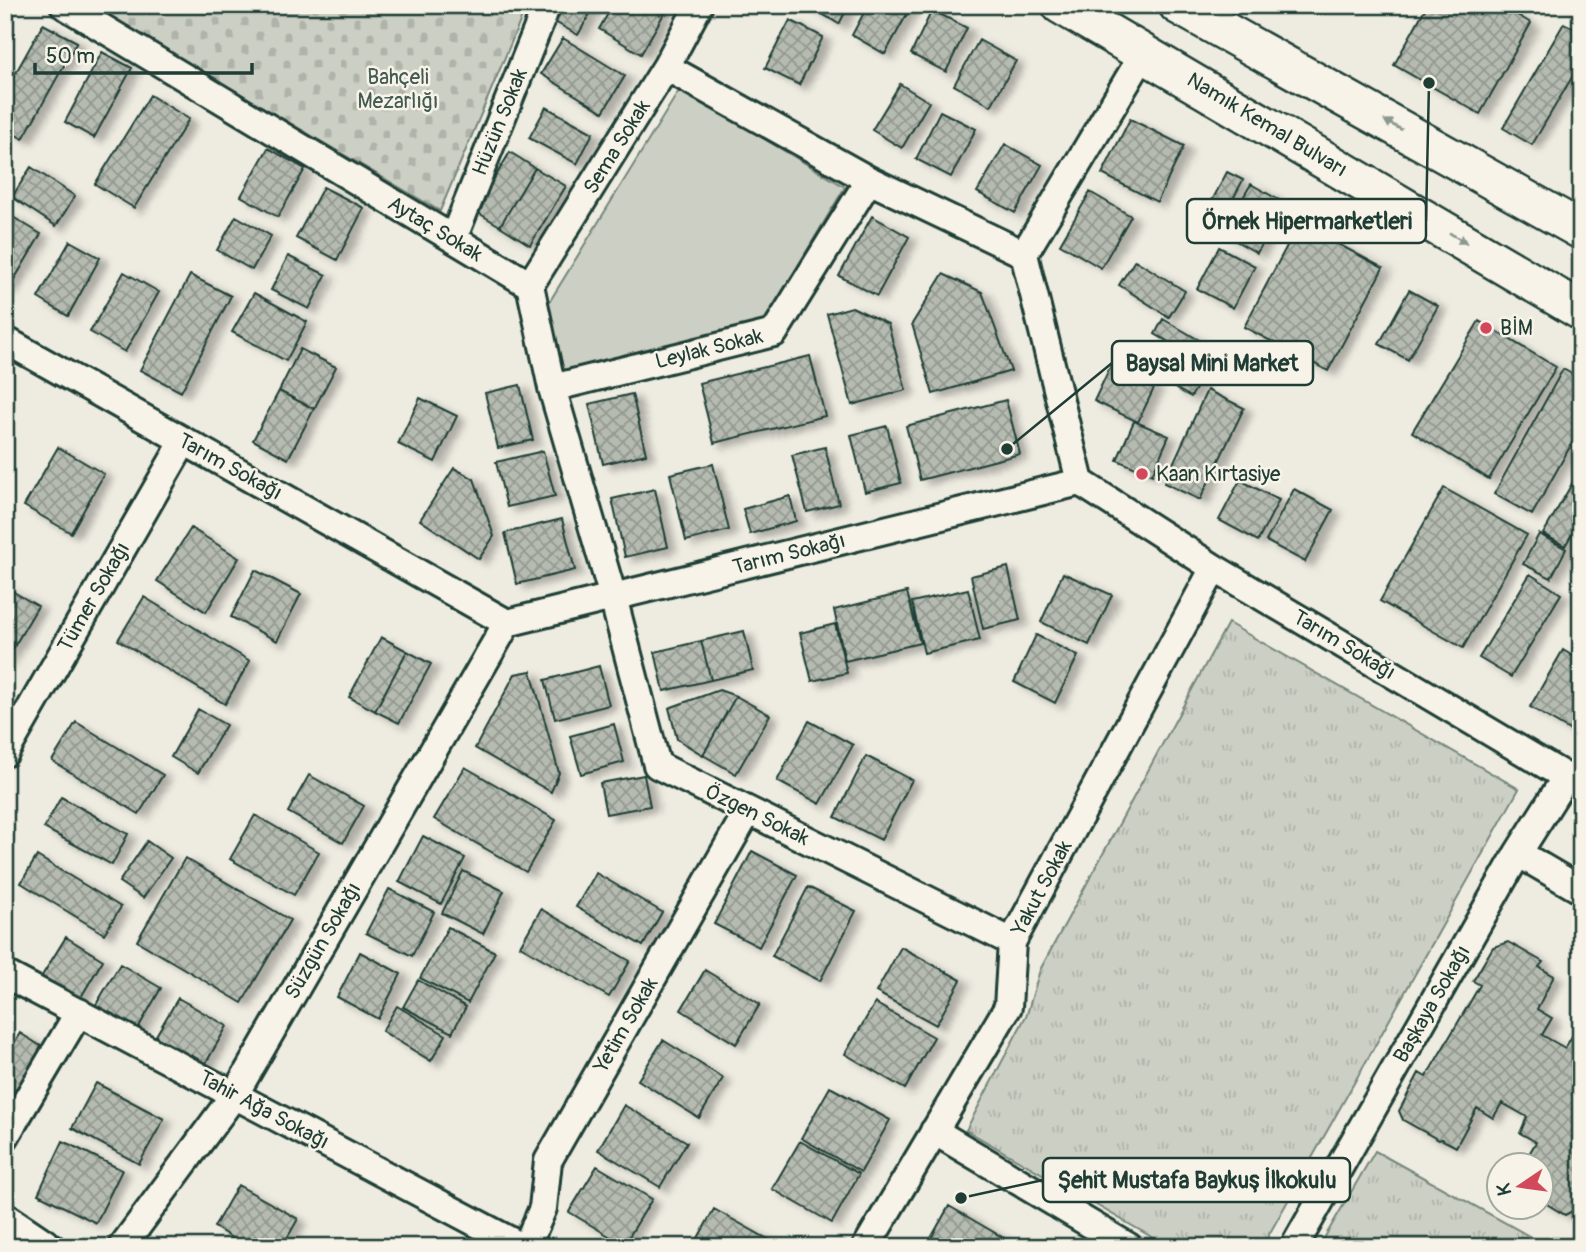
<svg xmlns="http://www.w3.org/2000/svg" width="1586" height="1252" viewBox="0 0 1586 1252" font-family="Pangolin,sans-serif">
<defs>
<pattern id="grass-tufts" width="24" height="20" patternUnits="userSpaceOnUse" patternTransform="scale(1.75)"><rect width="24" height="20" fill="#cccfc4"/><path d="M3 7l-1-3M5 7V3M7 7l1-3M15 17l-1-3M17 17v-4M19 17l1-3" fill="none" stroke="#afb3a9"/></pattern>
<pattern id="cemetery-stones" width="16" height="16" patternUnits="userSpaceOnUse" patternTransform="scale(1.75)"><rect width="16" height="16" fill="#cccfc4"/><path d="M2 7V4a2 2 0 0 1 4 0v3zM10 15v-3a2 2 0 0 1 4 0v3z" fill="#afb3a9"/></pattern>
<pattern id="building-cross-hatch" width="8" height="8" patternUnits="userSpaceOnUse" patternTransform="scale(1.75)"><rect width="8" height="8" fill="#b5bbb0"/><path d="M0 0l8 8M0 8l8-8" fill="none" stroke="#939990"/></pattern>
<filter id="shadow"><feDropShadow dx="8" dy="4.5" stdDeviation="3.5" flood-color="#0004"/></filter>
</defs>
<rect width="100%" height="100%" fill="#eeece1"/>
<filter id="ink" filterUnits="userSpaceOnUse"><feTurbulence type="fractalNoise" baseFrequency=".0143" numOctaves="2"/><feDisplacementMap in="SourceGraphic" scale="14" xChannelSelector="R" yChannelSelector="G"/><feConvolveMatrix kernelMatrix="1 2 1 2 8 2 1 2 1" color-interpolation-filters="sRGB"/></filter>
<g filter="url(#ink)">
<path fill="url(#grass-tufts)" stroke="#76867c" stroke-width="2" d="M1228,623l291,166 -257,458h-93l-203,-117 61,-116 13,-44z
M1375,1151l174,96h-230z"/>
<path fill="url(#cemetery-stones)" stroke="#76867c" stroke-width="2" d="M88,5h439l-87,206z"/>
<path fill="#cccfc4" stroke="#76867c" stroke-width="2" d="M680,89l165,98 -80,134 -202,64 -21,-71z"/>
<path fill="url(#building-cross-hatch)" stroke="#1f3d34" stroke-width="2" filter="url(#shadow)" d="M555,5h40l-17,30 -30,-17z
M613,5h39l13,7 -24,42 -42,-25z
M807,5h42l-10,19z
M868,5h44l-27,49 -33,-19z
M1427,5h73l31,18 -51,91 -86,-49z
M932,10l35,18 -21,44 -35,-18z
M790,20l33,17 -24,48 -34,-17z
M1564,23l17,10v29l-49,83 -29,-17z
M43,24l34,18 -54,97 -18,-10v-37z
M563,38l62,38 -22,36 -62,-38z
M979,40l37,21 -25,45 -37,-21z
M102,52l30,16 -38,70 -29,-16z
M900,84l29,18 -27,46 -30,-18z
M150,95l39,24 -55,89 -39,-24z
M546,107l47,26 -16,31 -48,-26z
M940,111l36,18 -25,48 -35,-18z
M1130,119l54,27 -27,56 -55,-28z
M1005,144l37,21 -27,48 -38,-21z
M268,148l37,21 -27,48 -37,-21z
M510,152l25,16 -35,58 -25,-15z
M31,167l44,29 -19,30 -44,-29z
M535,168l31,18 -36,59 -30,-19z
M1227,172l16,8 -20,38 -16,-8z
M1251,184l35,20 -29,49 -35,-20z
M323,187l41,21 -27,52 -41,-22z
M1090,192l41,24 -30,52 -41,-24z
M8,214l33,20 -33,56 -3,-2v-69z
M236,216l35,20 -19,34 -35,-20z
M872,216l37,21 -32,59 -38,-20z
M1299,223l84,45 -55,103 -84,-44z
M70,241l30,17 -32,58 -30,-18z
M1219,247l36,19 -22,42 -36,-19z
M288,256l38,19 -17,34 -38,-19z
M1135,260l50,31 -16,26 -50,-32z
M124,272l35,20 -34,60 -35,-20z
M943,274l39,18 29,79 -78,23 -21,-70z
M190,275l41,21 -50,96 -41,-22z
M1409,290l29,16 -30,54 -29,-16z
M254,293l53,29 -21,39 -54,-29z
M852,307l36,17 18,66 -54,15 -25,-91z
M1163,319l55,32 -27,46 -16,-9 18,-32 -38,-22z
M1479,321l77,46 -67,112 -77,-47z
M300,349l36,18 -22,42 -35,-18z
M810,356l15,60 -111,27 -15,-60z
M1111,365l44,21 -17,36 -44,-21z
M1563,369l18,10v48l-49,88 -38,-21z
M520,385l13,55 -35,8 -13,-55z
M1207,390l37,18 -44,92 -36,-17z
M279,391l35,18 -26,50 -35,-19z
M632,394l14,60 -43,10 -14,-60z
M420,398l37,18 -22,46 -37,-18z
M1006,400l14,54 -100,26 -14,-54z
M1134,421l35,15 -17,39 -35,-15z
M887,426l14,57 -36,9 -14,-57z
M58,447l46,27 -33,59 -47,-27z
M825,447l14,57 -32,8 -15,-57z
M543,451l12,45 -48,11 -11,-45z
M713,464l16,66 -43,11 -16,-67z
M454,468l20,11 20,57 -15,23 -59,-39z
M1581,468v68l-8,-4 -8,14 -22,-12z
M1240,480l39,20 -21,41 -39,-21z
M1444,488l83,47 -64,113 -83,-47z
M655,489l13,58 -43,10 -13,-58z
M1294,489l39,21 -28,52 -39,-21z
M790,496l6,25 -46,13 -7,-25z
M562,519l13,51 -58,14 -12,-51z
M191,528l48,30 -33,54 -49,-31z
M1539,534l27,15 -15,29 -28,-14z
M1008,567l12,53 -37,9 -12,-53z
M255,570l46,24 -24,47 -46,-24z
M1063,573l49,22 -23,50 -48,-23z
M1530,574l31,20 -50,83 -32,-19z
M5,587l33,19 -33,56z
M968,589l12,51 -56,13 -12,-51z
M907,592l13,51 -75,18 -11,-51z
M144,597l106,64 -25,43 -107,-64z
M835,624l12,49 -35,8 -12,-48z
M744,631l9,39 -42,10 -10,-39z
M1036,635l42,21 -23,47 -41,-21z
M381,637l26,14 -32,60 -26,-14z
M701,641l10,39 -47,11 -9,-39z
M1563,650l18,11v76l-51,-30z
M407,651l24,13 -32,59 -24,-12z
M599,666l10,39 -54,14 -10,-39z
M531,671l28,102 -8,19 -76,-44 40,-74z
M719,690l17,6 -33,59 -26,-16 -8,-31z
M736,696l34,19 -34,59 -33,-19z
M198,709l28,16 -28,48 -27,-16z
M809,721l44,24 -33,59 -43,-23z
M76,722l87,53 -24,39 -87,-53z
M614,724l10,38 -43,12 -11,-38z
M866,756l46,24 -31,60 -46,-23z
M465,767l91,53 -30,52 -92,-53z
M309,775l55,31 -21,37 -55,-31z
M644,775l6,31 -44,8 -6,-31z
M61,797l67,37 -16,31 -68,-37z
M255,815l64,37 -25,43 -64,-36z
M423,836l42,22 -24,46 -42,-22z
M147,841l24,17 -28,40 -24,-16z
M752,851l45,24 -38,72 -45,-23z
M37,856l84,51 -17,27 -83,-51z
M185,858l105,62 -48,83 -105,-62z
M463,871l41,20 -21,43 -41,-21z
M596,873l66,39 -19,34 -67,-39z
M808,887l48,24 -36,70 -48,-25z
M389,889l45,23 -22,44 -46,-23z
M541,909l89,52 -21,36 -89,-51z
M448,927l47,25 -27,51 -48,-25z
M66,937l37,23 -25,42 -38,-23z
M1508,942l35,20 -4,5 15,9 -17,33 15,9 -10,17 23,13 10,-17 6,4v168l-3,5 -13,7 -25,-15v-36h-17l13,-22 -16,-9 7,-16 -25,-14 -9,15 -16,-10 -21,39 -15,-8 -2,1 -36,-20 -4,-9 20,-38 7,4 54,-92 -7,-4 20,-34z
M901,947l60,33 -25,45 -60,-33z
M360,952l41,22 -23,45 -41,-22z
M120,964l41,24 -25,44 -42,-24z
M705,970l55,34 -24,40 -55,-34z
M418,980l48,27 -14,26 -49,-26z
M178,998l49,28 -24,42 -49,-29z
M875,1003l59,34 -29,52 -60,-35z
M397,1006l49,29 -15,26 -49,-30z
M20,1033l29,18 -44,77v-69z
M663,1040l60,38 -24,40 -61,-38z
M96,1083l68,36 -25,45 -67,-36z
M830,1087l60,33 -29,52 -60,-34z
M624,1105l63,37 -27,45 -62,-37z
M63,1141l59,29 -26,53 -58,-29z
M800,1141l59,33 -27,49 -60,-34z
M597,1166l55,33 -28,46 -55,-33z
M238,1185l60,34 -16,28h-35l-33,-20z
M949,1206l65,38 -1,3h-87z
M714,1209l68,38h-89z"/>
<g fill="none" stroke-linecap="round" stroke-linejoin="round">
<g stroke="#1f3d34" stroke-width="32">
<path id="minor" d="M64,5l466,280 22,103 61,209 44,168 355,177
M666,67l203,113 155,74
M453,239l94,-234
M530,285l136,-218 33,-62
M5,340l502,283 573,-141 134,86 352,209
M552,388l222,-55 95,-153
M1080,482l-56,-228 120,-201
M5,753l179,-312
M1518,853l63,37
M5,974l517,273
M934,1131l195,116
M5,1137l74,-125
M5,1216l46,31
M122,1247l113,-153 272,-471
M526,1247l17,-39 5,-47 200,-350
M866,1247l142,-240 4,-65 202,-374
M1294,1247l224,-394 48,-76 15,1"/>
</g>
<g stroke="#1f3d34" stroke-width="42">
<path id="secondary" d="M1061,5l520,306
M1178,5l403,225"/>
</g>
<use href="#minor" stroke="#f7f3e8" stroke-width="26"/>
<use href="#secondary" stroke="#f7f3e8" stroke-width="37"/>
</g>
<defs><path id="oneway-solid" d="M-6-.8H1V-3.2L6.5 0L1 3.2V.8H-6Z" transform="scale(1.75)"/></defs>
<g fill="#8b988e">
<use href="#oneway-solid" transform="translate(1393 125) rotate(-151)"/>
<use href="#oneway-solid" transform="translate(1458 238) rotate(31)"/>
</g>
</g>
<g fill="#d1495b" stroke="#f7f3e8" stroke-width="2.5">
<circle cx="1486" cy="328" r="7"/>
<circle cx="1142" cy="474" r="7"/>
</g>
<g text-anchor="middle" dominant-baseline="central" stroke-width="5" stroke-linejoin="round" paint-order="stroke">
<g font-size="21" fill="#425a51" stroke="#f7f3e8">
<text x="398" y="77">Bahçeli<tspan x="398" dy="24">Mezarlığı</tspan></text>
</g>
<g font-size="21" fill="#1f3d34" stroke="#f7f3e8">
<text transform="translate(500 122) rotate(-68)">Hüzün Sokak</text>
<text transform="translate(1267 125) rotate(31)">Namık Kemal Bulvarı</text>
<text transform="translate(617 147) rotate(-58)">Sema Sokak</text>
<text transform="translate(435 229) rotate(31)">Aytaç Sokak</text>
<text transform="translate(709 349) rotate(-14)">Leylak Sokak</text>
<text transform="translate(230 467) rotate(29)">Tarım Sokağı</text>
<text transform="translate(789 554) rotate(-14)">Tarım Sokağı</text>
<text transform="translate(94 597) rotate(-60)">Tümer Sokağı</text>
<text transform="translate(1344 645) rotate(31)">Tarım Sokağı</text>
<text transform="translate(757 815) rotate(26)">Özgen Sokak</text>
<text transform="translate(1042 888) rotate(-62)">Yakut Sokak</text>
<text transform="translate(323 941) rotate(-60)">Süzgün Sokağı</text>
<text transform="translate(1432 1004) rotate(-60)">Başkaya Sokağı</text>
<text transform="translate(626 1025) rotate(-60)">Yetim Sokak</text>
<text transform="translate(264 1110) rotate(28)">Tahir Ağa Sokağı</text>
</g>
<g font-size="21" fill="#1f3d34" stroke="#f7f3e8" text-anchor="start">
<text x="1500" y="328">BİM</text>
<text x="1156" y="474">Kaan Kırtasiye</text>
</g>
</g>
<path fill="none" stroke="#1f3d34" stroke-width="2.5" d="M1429 83L1426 221M1007 449L1112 363M961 1198L1043 1180"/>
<g fill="#1f3d34" stroke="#f7f3e8" stroke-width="2.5">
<circle cx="1429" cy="83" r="7"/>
<circle cx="1007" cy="449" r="7"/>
<circle cx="961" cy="1198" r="7"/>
</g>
<g fill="#f7f3e8" stroke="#1f3d34" stroke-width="2.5">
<rect x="1187" y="199" width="239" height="44" rx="7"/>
<rect x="1112" y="341" width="201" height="44" rx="7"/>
<rect x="1043" y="1158" width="307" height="44" rx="7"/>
</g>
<g font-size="23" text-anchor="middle" font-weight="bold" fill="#1f3d34">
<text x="1307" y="229">Örnek Hipermarketleri</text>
<text x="1212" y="371">Baysal Mini Market</text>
<text x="1197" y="1188">Şehit Mustafa Baykuş İlkokulu</text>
</g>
<rect width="1586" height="1252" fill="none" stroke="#f7f3e8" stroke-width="28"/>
<rect x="14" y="14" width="1558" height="1224" fill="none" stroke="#1f3d34" stroke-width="2.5" filter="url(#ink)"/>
<g transform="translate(1520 1186) rotate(257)"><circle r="33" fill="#f7f3e8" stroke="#a1aaa0" stroke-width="2"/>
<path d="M0-5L12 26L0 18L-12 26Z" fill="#d1495b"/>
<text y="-10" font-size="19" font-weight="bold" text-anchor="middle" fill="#1f3d34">K</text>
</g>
<path d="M35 63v10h217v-10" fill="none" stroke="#1f3d34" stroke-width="3.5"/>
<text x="46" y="63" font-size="21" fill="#1f3d34" stroke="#f7f3e8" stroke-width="5" paint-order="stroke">50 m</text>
</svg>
